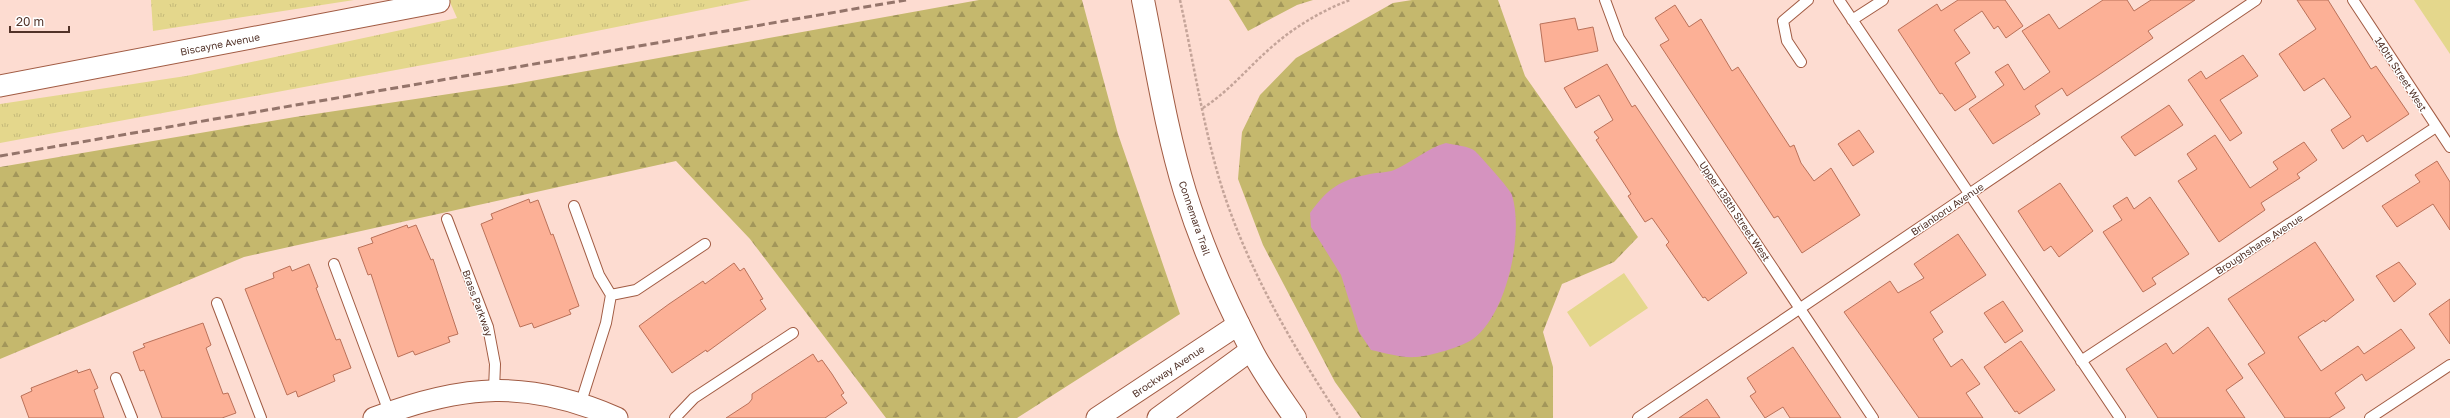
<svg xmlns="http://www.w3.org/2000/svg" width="2450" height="418" viewBox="0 0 2450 418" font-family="'Golos Text',sans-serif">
<defs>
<pattern id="grass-tufts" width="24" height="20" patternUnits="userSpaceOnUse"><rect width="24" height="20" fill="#e4d78c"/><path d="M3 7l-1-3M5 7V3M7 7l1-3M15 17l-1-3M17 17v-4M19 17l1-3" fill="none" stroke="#c5b979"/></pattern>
<pattern id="forest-firs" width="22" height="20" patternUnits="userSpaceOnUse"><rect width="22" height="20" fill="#c5b86d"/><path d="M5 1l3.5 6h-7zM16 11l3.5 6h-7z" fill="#a2965a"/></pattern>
</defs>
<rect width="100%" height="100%" fill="#fddcd1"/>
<path fill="url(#grass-tufts)" d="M151,0h203l-201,31z
M449,0h302l-274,55 -477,88v-39l186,-28 271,-58z"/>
<path fill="url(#forest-firs)" d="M979,0h103l36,134 62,180 -163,104h-131l-136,-179 -74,-78 -432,96 -244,102v-192l295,-50 214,-32z
M1229,0h84l-16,5 -49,26z
M1412,0h86l27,76 113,161 -24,25 -52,22 -19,48 10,35v51h-192l-26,-36 -72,-137 -25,-66 4,-47 18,-37 36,-37 97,-55z"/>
<path fill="#e4d78c" d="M2414,0h36v54z
M1624,273l24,35 -58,39 -23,-35z"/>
<path fill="#d593bf" d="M1446,143c8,2 23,3 29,8 6,6 35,38 37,44 12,39 -5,119 -39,144 -11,8 -43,17 -57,18 -15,1 -31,-4 -45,-7l-12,-18 -18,-57 -30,-48 -1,-14c18,-25 30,-33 60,-39 8,-2 17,-1 24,-4 19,-8 33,-22 52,-27z"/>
<path fill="#fcb096" stroke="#ba7159" d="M1958,0h47l18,26 -17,12 -8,-12 -4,3 -12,-18 -28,19 16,23 -15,10 21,34 -21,14 -13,-18 -2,1 -42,-64 39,-26 4,7z
M2103,0h24l7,11 17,-11h44l-47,31 5,7 -50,34 -36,24 -5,-8 -27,18 5,8 -47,30 -24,-35 35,-24 -9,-13 13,-8 16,26 26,-18 -28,-41 27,-17 10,15z
M2297,0h31l43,69 5,-3 33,48 -42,28 -4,-7 -20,14 -12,-19 20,-13 -27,-39 -20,13 -25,-37 37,-25z
M1675,5l14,22 12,-8 31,52 6,-4 52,80 4,-2 7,18 13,18 17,-13 29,47 -58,38 -24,-37 -4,2 -114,-173 9,-5 -14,-22z
M1575,18l3,12 15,-3 5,24 -53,11 -5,-38z
M2243,55l15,21 -38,24 22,33 -12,8 -42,-61 13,-9 5,8z
M1607,64l25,43 3,-2 112,168 -39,28 -3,-4 -2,1 -37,-53 3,-3 -17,-24 -7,4 -17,-26 3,-2 -35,-54 3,-2 -5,-6 19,-12 -14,-25 -23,13 -12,-20z
M2169,105l14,20 -48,31 -14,-19z
M1859,130l15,22 -21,14 -15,-22z
M2215,135l35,53 28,-19 -5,-7 31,-20 13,18 -20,14 3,4 -39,25 4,7 -46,32 -41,-61 19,-12 -10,-15z
M2437,161l13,21v48l-17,-26 -36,23 -15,-21 38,-24 -5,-7z
M2060,183l33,48 -34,26 -8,-11 -7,5 -26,-40z
M2127,197l7,12 16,-12 39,57 -37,24 4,6 -13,8 -40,-60 19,-12 -9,-14z
M529,199l1,4 8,-3 13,35 2,-1 26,72 -10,4 2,4 -37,14 -2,-5 -12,4 -39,-103 12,-5 -2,-5z
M407,225l1,3 8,-3 15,35 2,-1 25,75 -10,3 2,5 -35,13 -2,-4 -15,6 -27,-83 -3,1 -10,-27 15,-5 -2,-5z
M1958,234l28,41 -56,37 13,20 -10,7 18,28 11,-8 18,25 -14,9 17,25h-64l-75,-106 46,-31 8,12 26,-15 -10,-14z
M2315,242l39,58 -29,22 -1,-2 -26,17 23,34 37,-25 6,8 37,-25 14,19 -49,33 -4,-7 -27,19 10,15 -16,10h-44l-37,-54 17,-11 -37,-54z
M2399,262l17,22 -22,18 -18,-26z
M734,263l6,8 4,-3 19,31 -3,1 6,9 -59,43 -1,-2 -34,23 -33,-47 30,-22 34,-23 2,3z
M309,264l9,23 -2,1 20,52 4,-1 11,29 -18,7 2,6 -37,16 -2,-6 -9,4 -42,-106 29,-11 -1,-5 17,-7 2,5z
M2450,299v45l-21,-30z
M2003,301l20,30 -18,12 -21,-30z
M203,323l8,22 -5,3 17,46 5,-1 8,20 -14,5h-60l-18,-48 -4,1 -7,-19 12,-5 -2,-3z
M2208,327l35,51 -17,12 19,28h-87l-32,-49 40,-26 7,11z
M2021,341l34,49 -36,24 -2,-3 -2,1 -31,-45z
M1793,347l48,71h-51l-7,-11 -18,11 -15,-22 6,-4 -9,-14z
M813,354l5,8 4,-2 10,14 12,19 -3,2 6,8 -22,15h-99l23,-15 3,-4v-5z
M90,369l8,19 -4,2 10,28h-75l-8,-22 11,-5 -1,-3 46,-18 1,3z
M1707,399l13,19h-41z"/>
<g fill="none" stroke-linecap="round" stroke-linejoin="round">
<g stroke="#a15b43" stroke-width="12">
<path id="service" d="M1605,0l14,38 254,380
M1839,0l281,418
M2353,0l97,147
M1852,20l31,-20
M1801,62l-14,-21 -4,-20 25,-21
M574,206l25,69 12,20 -5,28 -25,79
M447,219l41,108 7,37 -1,26
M334,264l55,148
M611,295l25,-5 69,-46
M217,303l44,115
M2081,361l355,-234
M116,378l16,40
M675,418l19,-20 99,-65
M1638,418l618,-418
M2370,418l80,-53"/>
</g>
<g stroke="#a15b43" stroke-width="23">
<path id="minor" d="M0,86l439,-84
M374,418c89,-34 154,-39 243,0
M1097,418l142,-94
M1158,418l93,-68"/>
</g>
<g stroke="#a15b43" stroke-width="24">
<path id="tertiary" d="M1143,0c13,64 23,130 42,192 17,54 40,107 66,157 12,24 29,47 44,69"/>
</g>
<path stroke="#c4a499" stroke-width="2.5" stroke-dasharray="3 2" stroke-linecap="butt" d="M1180,0c13,59 22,120 39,178 26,87 72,165 121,240
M1203,108c29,-19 46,-42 71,-63 22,-19 49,-35 76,-45"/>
<use href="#service" stroke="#fff" stroke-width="10"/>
<use href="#minor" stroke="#fff" stroke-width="21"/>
<use href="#tertiary" stroke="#fff" stroke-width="22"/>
<path stroke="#94746a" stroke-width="3" stroke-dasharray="8 4" stroke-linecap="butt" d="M0,156l906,-156"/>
</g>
<g text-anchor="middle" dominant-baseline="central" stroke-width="3" stroke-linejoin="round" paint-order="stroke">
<g font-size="10" fill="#513228" stroke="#fff">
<text transform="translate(220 44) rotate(-11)">Biscayne Avenue</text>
<text transform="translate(2401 74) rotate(57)">140th Street West</text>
<text transform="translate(1947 209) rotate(-34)">Brianboru Avenue</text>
<text transform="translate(1735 211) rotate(56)">Upper 138th Street West</text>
<text transform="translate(1195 218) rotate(71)">Connemara Trail</text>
<text transform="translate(2259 244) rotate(-33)">Broughshane Avenue</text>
<text transform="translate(478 303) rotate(70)">Brass Parkway</text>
<text transform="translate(1168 371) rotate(-34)">Brockway Avenue</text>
</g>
</g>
<path d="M10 26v6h59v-6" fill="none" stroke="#513228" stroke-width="2"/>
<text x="16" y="26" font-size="12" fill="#513228" stroke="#ffffff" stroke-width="3" paint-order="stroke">20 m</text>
</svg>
